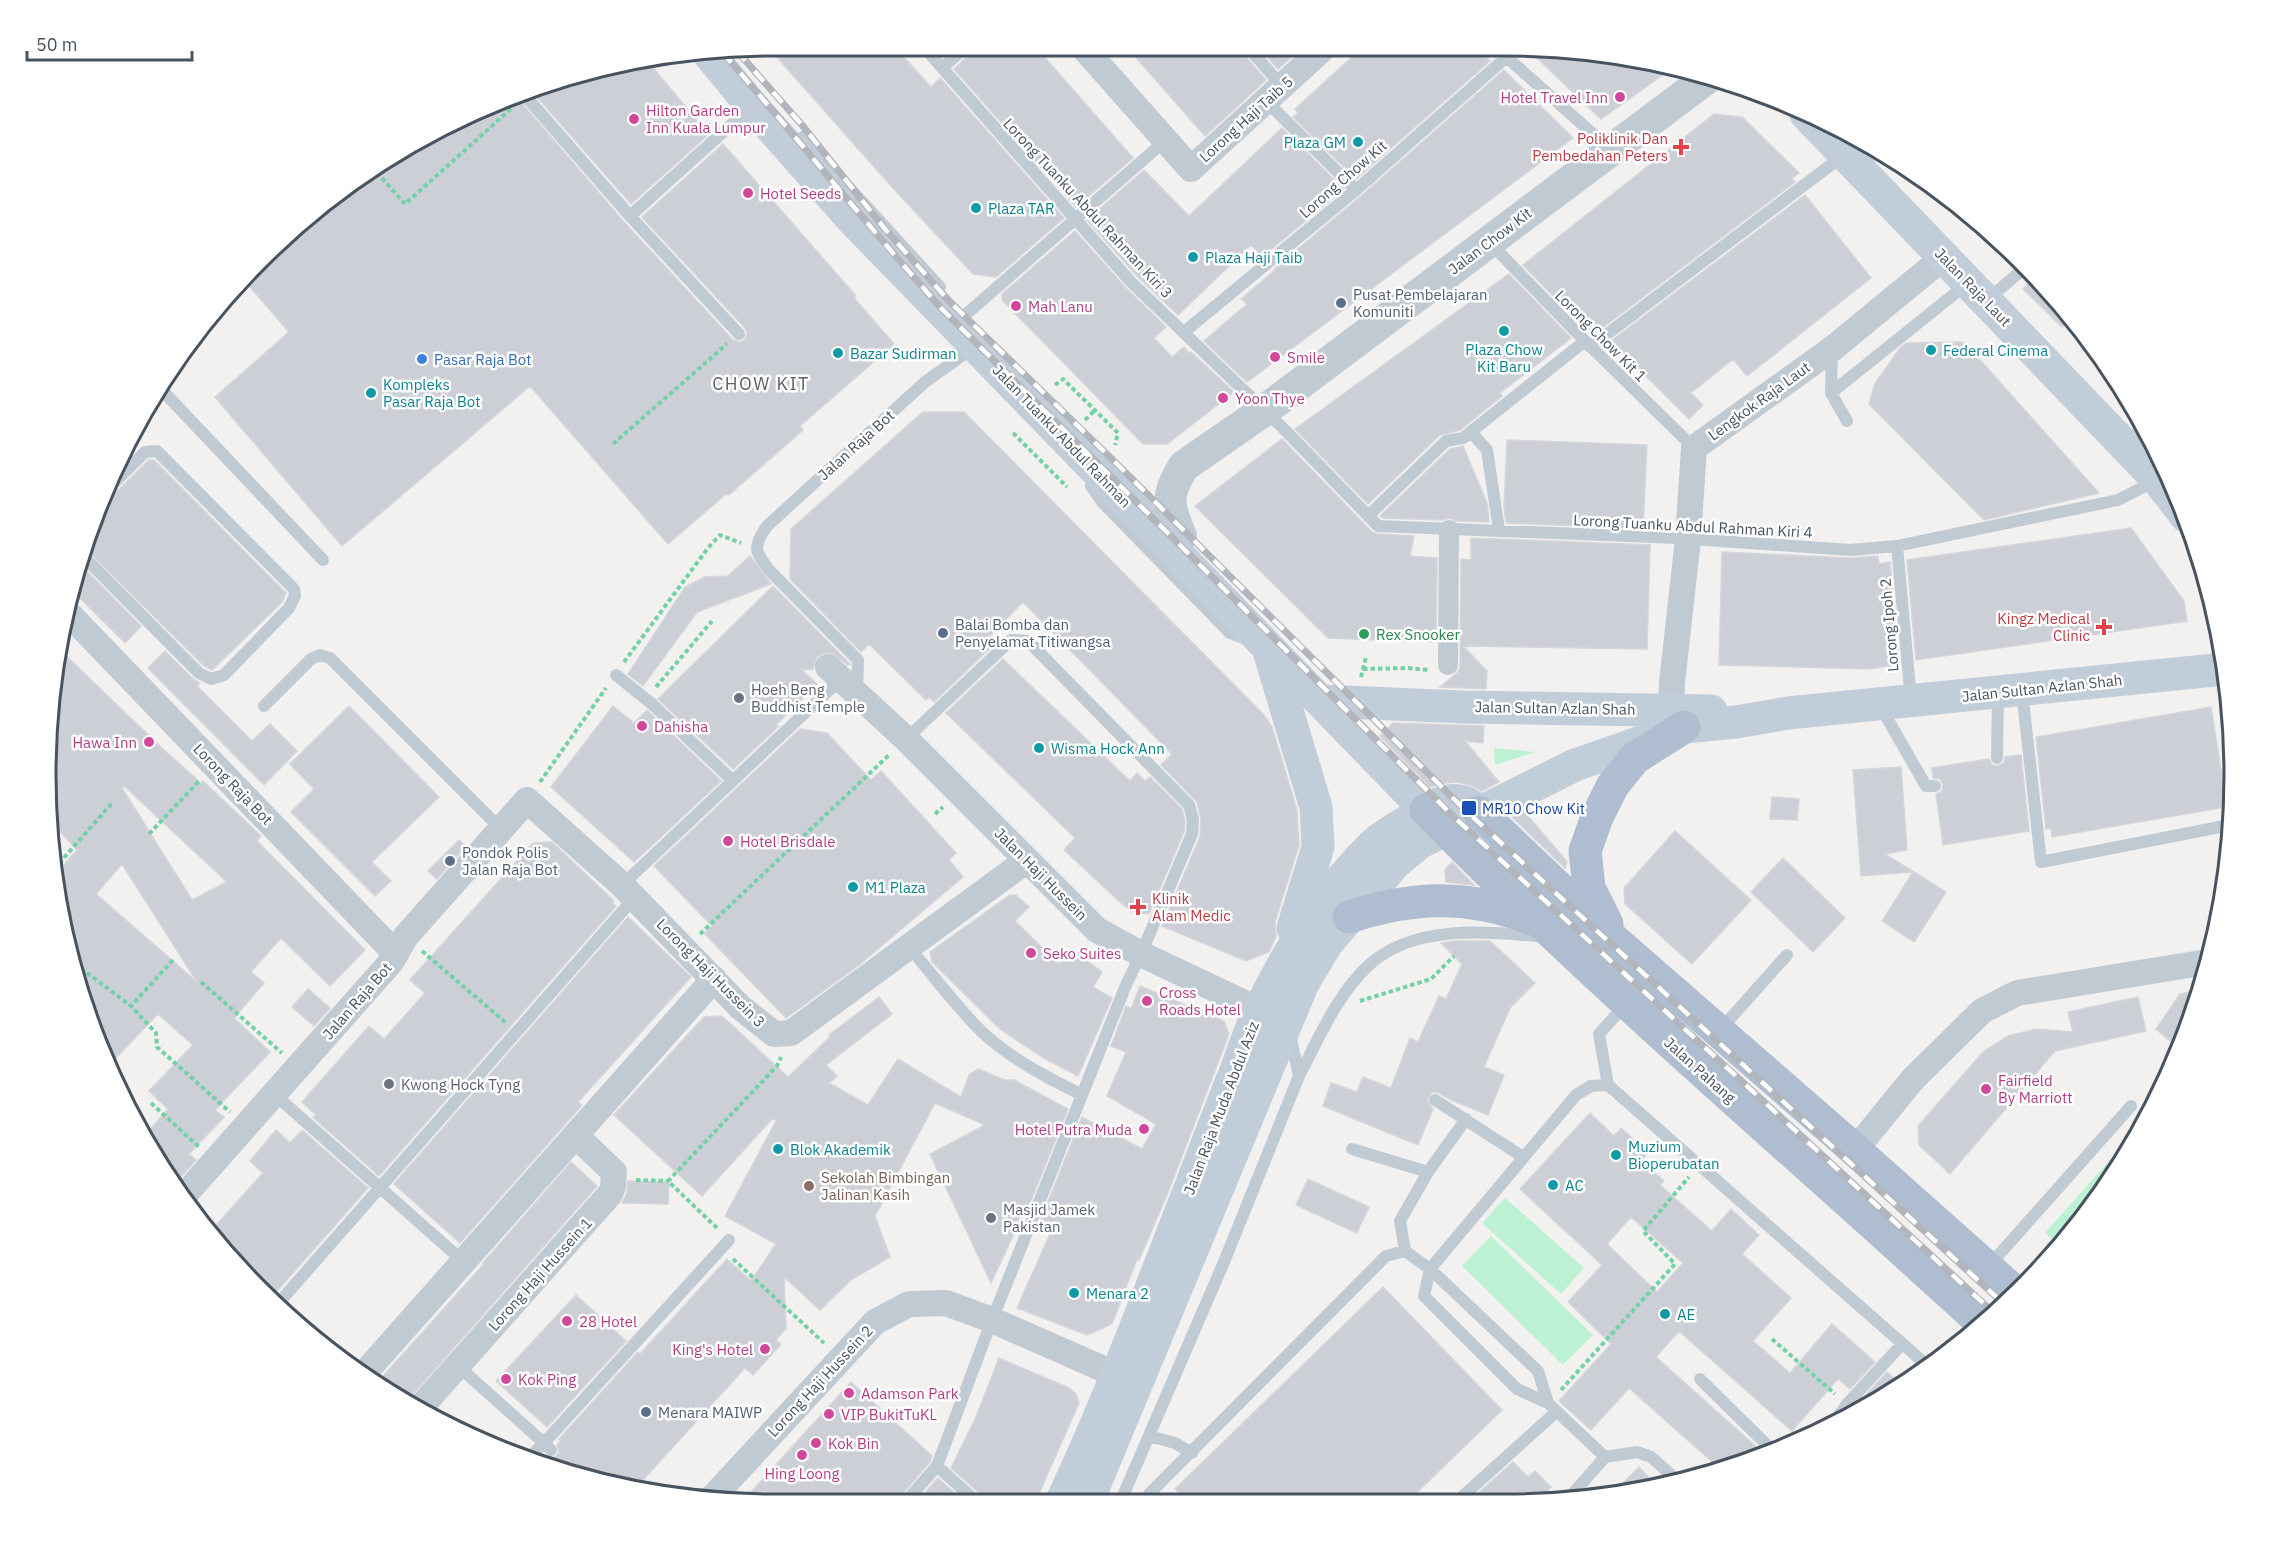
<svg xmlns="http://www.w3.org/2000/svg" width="2280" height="1550" viewBox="0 0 2280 1550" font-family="'IBM Plex Sans',sans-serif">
<rect width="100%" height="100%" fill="#f3f0f0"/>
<path fill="#bcf2d3" d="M1494,748l41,4 -40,13z
M2142,1124l-30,57 -53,64 -14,-12z
M1505,1198l79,70 -23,26 -79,-71z
M1491,1236l102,99 -30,30 -101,-99z"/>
<path fill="#cccfd5" stroke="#d4d6dc" stroke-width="1.5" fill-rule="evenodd" d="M775,45h118l38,42 9,-9 124,140 -68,59 -23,-3 -81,-87 -125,-141z
M976,45h58l99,113 -57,49 -122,-138 19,-18z
M1125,45h113l2,5 26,30 -61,56z
M1257,45h48l-27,24z
M1365,45h110l15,16 -134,118 -63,-62 5,-4 -3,-4z
M1547,49l100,10 28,7 -74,53 -64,-61z
M648,62l61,72 -78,70 -101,-115 56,-19z
M1504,70l69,68 -326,244 -43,-41 43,-37 -6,-5 34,-29 -1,-1 87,-73z
M514,94l110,128 109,118 7,2 5,-2 2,-7 -2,-5 -103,-111 81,-73 133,152 -2,2 40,46 -94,82 3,4 -74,65 -3,-1 -58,50 -138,-158 -188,160 -127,-149 74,-65 -46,-53 127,-111 125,-67z
M1714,114l28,3 57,56 -7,5 3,4 -201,152 -8,-8 -2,2 -61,-63z
M1282,128l62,61 -82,68 -11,-12 -73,70 -41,-39 -50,-56 57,-50 45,46z
M1805,195l66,83 -124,98 -14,-17 -42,34 12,12 -14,14 -78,-78z
M1075,231l50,56 41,40 -12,11 18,19 12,-10 5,6 2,-1 43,40 -67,52h-24l-141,-144v-6z
M1509,274l62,64 -71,55 2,3 -42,34 -20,5 -72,69 -73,-75z
M2036,276l35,43 -9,8 -39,-38z
M1964,342l135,151 -115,27 -115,-116 6,-21 26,-36 6,-4z
M923,412h41l300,303 8,12 25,83 2,35 -24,77 1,14 -7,16 -23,9 -84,-35 38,-89 1,-18 -4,-17 -36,-37 11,-11 -149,-152 -38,39 6,6 -57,55 -5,-5 -3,3 -57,-56 -8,8 -71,-73 1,-50z
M1282,439l90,93 6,2 36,2 -4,20 27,2 -1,84 -108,-4 -133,-132z
M1507,440l140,5 -4,83 -137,-5 -2,-16z
M1463,446l24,57 2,19 -33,-1 -6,-3 -8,2 -60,-2 -2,-2 70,-67z
M149,460h5l132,133 -3,8 -71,69 -8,-4 -118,-117 10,-37z
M2131,528l53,73 3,20 -271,39 -9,-100z
M1471,538l179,7 -3,104 -184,-3 24,25 -1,18 -46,-2 18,-15 2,-6 1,-107 10,1z
M1722,552l128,6 28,-2 1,8 11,-2 9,100 -4,1v2l-25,4 -151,-4z
M750,556l21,28 -74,28 -54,74 -15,-12 57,-87 20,-10 23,-1z
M82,566l59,60 -16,17 -50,-50z
M773,586l77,78 -2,1 -16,-12h-8l-7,4 -4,12 -11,1 15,14 -42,42h4l-46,43 -75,-70z
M59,649l105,101 37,33 2,-2 58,55 -4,5 108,109 -35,36 -49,-48 -30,34 13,11 -30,35 36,34 -55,58 9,7 -35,37 7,6 -23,26 -30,-49 25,-28 -19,-18 44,-46 -35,-31 -49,51 -50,-148 -4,-42 22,-25 -28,-30 -4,-45 6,-95zM124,786l103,96 -35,18 -70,-112zM122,864l75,118 -101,-88z
M165,651l28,28 7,4 -3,3 55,55 18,-17 27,27 -33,34 -116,-117z
M1003,659l127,122 7,-8 8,8 5,-4 32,32 3,11 -1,12 -35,82 -15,-2 -12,-8 -58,-54 11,-12 -129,-125z
M349,706l90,91 -67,65 19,19 -16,15 -84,-84 23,-23 -24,-25z
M613,706l21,17 13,-13 74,71 -87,81 -83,-75z
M2211,707l16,100 -175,30 -1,-9 -5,1 -10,-92z
M1393,723l91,3 -1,17 -18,-2 34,41 -17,9 -12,-6 -13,-3 -12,1 -15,4 -50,-51z
M800,729l27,4 44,47 10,-9 75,82 -7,7 14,17 -104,88 -73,53 -82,-85 8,-7 -58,-60z
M2021,755l8,76 -86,14 -7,-51 6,-3 1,-6 -3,-6 -7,-1 -1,-10 57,-9 3,6 5,1 7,-3 1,-6z
M1901,767l6,83 -22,4 61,38 -32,50 -32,-21 31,-49 -52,4 -8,-106z
M1772,797l27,2 -2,21 -27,-1z
M1524,811l43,51 -2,6 -53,-51z
M1675,831l76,69 -59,64 -67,-60 -1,-16z
M459,840l7,6 -29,33 -9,-8z
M552,842l62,59 -2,2 4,3 -237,270 -66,-59 3,-2 -14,-13 67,-76 15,13 41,-46 -15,-13 123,-137z
M1783,858l62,60 -32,34 -62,-60z
M1452,862l22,23 -28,-3 -1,-12z
M1010,895h6l13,12 -14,14 44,43 12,-15 31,23 -9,15 19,11 -34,78 -36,-19 -41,-27 -69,-68 -2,-10z
M628,917l63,60 -113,125 4,3 -122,138 -66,-59z
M1455,941h35l45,42 -25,25 -26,59 20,8 -16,40 -37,-15 -12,-7 -7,-1 -5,8 6,9 -15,36 -95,-39 8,-23 26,9 6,-15 28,11 19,-50 8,4 21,-46 7,3 16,-35 -21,-21z
M1140,986l84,35 5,13 -62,161 -28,65 -2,-1 -25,65 -25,11 -70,-27 37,-83 -13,-6 41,-102 60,32 14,-25 -49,-28 19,-44 -15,-6 15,-40 5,3z
M308,989l22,19 -16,18 -22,-19z
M2199,990l-16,53 -2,7 -25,-21 24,-35z
M879,997l13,17 -66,51 11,11 -8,7 39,22 30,-46 63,38 8,-22 9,-6 27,11h9l54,29 -42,104 -2,-1 -33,71 -61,-129 55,-29 -50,-22 -60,113 15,41 -39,23 -31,30 -36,-33 2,51 -10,12 5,4 -28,31 -8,-7 -112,123 -92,-28 6,-6 6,1 4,-3 2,-3 -2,-7 4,-5 -2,-1 79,-87 2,2 87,-95 24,22 25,-37 -51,-28 51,-95 -3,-3 -71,78 -88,-81 90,-98 18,-1 66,61 42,-40 -1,-2z
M2138,997l8,34 -91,20 -105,123 -31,-29 -1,-19 65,-74 25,-16 28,-7 37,3 -5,-20z
M1590,1113l24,23 7,-8 27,25 -7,8 23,20 -4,4 52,46 19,-22 28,26 -17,19 49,44 -38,43 37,32 42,-49 43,38 -25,27 -12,-10 -46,52 -113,-100 -23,26 106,95 -44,15 -89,-79 -38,42 -32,-29 52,-57 -43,-42 34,-37 -82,-76zM1631,1217l52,46 -26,29 -50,-48z
M276,1130l14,13 12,-13 66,58 -99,112 -10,-9 -49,-59 53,-59 -13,-12z
M571,1162l26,24 -191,216 -31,-17 109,-121 -1,-1z
M1308,1179l61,28 -12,26 -61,-28z
M628,1181l41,1 -1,22 -46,-1 5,-10z
M1383,1287l119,123 -98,95h-214l-15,-16z
M576,1295l50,46 -79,86 -51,-46z
M999,1358l70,30 7,6 3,9 -45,102h-46l-2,-6 -35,-31 25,-51z
M1887,1372l16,14 -33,20 -8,-7z
M851,1382l81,74 -2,6 -33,38 -2,5h-120l-33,-3z
M1513,1462l15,15 7,-6 16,16 -15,15 -31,3h-40z
M1639,1467l19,20 -11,4 -36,4z
M938,1478l30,27h-54z"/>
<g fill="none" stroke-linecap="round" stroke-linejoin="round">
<path stroke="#72d2a6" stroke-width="4" stroke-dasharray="4.5 3" stroke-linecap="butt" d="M372,167l33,37 108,-97
M1055,385l8,-6 55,54 -3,12
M1085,420l10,-10
M1013,433l54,54
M613,444l114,-100
M624,662l84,-114 12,-13 21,8
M1363,669l44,-1 23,2
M1361,677l5,-20
M656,687l56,-66
M540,782l66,-94
M935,814l8,-7
M149,834l50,-53
M54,869l59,-67
M700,934l190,-180
M422,951l83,71
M173,960l-42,46 25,27 1,14 73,65
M75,964l56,42
M201,982l81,71
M1360,1001l71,-22 23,-23
M151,1103l48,44
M636,1180l32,1
M717,1228l-49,-47 109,-115 4,-9
M733,1259l91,84
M1772,1339l63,55
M1561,1390l114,-126 -32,-33 46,-54"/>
<path stroke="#c0cad3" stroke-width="12" d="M922,45l209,237 152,146 95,98 299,12 173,12 47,-4 221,-46 37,-19
M1246,45l36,41
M1493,45l118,105
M942,68l26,-23
M522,92l108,124 109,118
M1266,101l90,89
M789,146l14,-9 137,150
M630,216l122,-110
M1490,243l95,98 109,107
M1987,300l40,-34
M956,323l210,-183
M1184,332l172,-142 163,-144
M1590,347l254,-192
M1832,350l-1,43 16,28
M159,387l164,173
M1831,393l137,-110
M1471,432l16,18 12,80
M2126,445l17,-17
M1091,486l12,17 127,130 16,6
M1368,516l78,-75 17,-3 122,-97
M1897,546l14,154
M84,557l115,116 12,6 13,-4 65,-67 6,-12 -1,-7 -137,-138 -12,1 -44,44
M616,675l36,29 80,76
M857,691l1,-31 -88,-89c-15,-19 -18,-24 -3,-45l158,-144 49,-35
M2022,691l19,171 189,-37
M264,706l47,-47 9,-4 10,3 172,172
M1880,706l46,80h9
M1997,758l1,-65
M622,885l219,-206
M919,959c20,24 39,49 61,71 29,28 66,47 102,65
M1625,1005l-26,29 9,51 321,282
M1720,1030l67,-75
M1299,1076c20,-38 38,-82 71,-112 47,-41 120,-32 177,-27
M274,1094l190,168
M1435,1100l88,57
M1352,1149l76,23 -28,49 5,30 25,18 108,102 10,32 57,54
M1428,1172l38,-53
M1988,1267l143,-161
M276,1306l359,-409
M458,1366l86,77 -16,16
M1700,1379l71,70
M1548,1403l-31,-14 -93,-93 6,-27 146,-174 15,-9 17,-1
M1835,1426l-1,-3 13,-19 55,-60
M1149,1436l26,7 17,10
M551,1450l-7,-7 185,-203
M937,1466l43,39
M1568,1499l37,-42 32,-5 14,5 27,24
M903,1505l34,-39 55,-146 134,-335 15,-31 51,-120 1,-15 -4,-14 -161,-164 -17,-1 -105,99
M1119,1505l105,-243 75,-186 -9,-42
M1147,1505l2,-11 237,-238 19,-5
M1453,1505l103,-93"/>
<path stroke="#c0cad3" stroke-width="20" d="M1448,665l1,-135"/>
<path stroke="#c0cad3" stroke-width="26" d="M1081,45l110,124 136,-124
M69,614l327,340
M828,667l78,72 191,191 44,24 118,56
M1671,710l1,-27 16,-144 6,-91 138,-99 112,-92
M1855,1150l58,-71 69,-68 35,-18 190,-31
M182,1198l209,-236 15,-26 121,-136 95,85 118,122 34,27 17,-1 235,-172
M362,1376l352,-397
M419,1409l191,-215 3,-7 1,-15 -38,-36
M711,1499l164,-177 34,-18 37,-1 46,17 125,55"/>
<path stroke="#c0cad3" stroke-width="32" d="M1181,536c-13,-30 -16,-41 3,-70l81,-56 445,-334"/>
<path stroke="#c2cdda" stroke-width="33" d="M709,54l43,52 101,114 573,590
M1806,114l352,366 28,36
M1269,651l47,156 2,40 -25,81
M1322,701l141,6 248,4
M1060,1505c49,-104 89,-212 131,-319 15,-39 30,-79 46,-118 7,-20 14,-41 23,-59 29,-60 65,-117 113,-164 12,-11 28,-19 41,-28 21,-14 44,-26 65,-5
M1086,1505l217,-522 24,-40 68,-80 24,-20 156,-78 109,-38 52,-5 52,-9 437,-44"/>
<path stroke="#aebed0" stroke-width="33" d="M1426,810c177,180 370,342 556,513
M1479,812l136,129 240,209 162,144
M1349,917c64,-21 120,-23 183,2
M1607,924l-18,-36 -4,-37 12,-34 16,-32 22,-27 49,-31"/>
<g stroke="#b2b5bb" stroke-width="7">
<path id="rail" d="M736,50l66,75 83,104 65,73 169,164 344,342 542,497
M722,52c74,84 144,172 219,256l513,509 540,496"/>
</g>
<use href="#rail" stroke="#fff" stroke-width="4.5" stroke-dasharray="14" stroke-linecap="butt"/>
</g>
<g fill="#d1479c" stroke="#fff" stroke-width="2">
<circle cx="1620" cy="97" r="6"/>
<circle cx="634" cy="119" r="6"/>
<circle cx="748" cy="193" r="6"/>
<circle cx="1016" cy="306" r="6"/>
<circle cx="1275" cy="357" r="6"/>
<circle cx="1223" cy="398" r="6"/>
<circle cx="642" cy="726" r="6"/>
<circle cx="149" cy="742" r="6"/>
<circle cx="728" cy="841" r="6"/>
<circle cx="1031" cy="953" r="6"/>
<circle cx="1147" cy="1001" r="6"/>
<circle cx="1986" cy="1089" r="6"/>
<circle cx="1144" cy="1129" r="6"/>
<circle cx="567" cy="1321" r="6"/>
<circle cx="765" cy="1349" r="6"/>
<circle cx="506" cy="1379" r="6"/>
<circle cx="849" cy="1393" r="6"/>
<circle cx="829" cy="1414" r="6"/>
<circle cx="816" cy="1443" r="6"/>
<circle cx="802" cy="1455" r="6"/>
</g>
<g fill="#0f9aa8" stroke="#fff" stroke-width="2">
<circle cx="1358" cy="142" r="6"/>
<circle cx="976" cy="208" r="6"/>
<circle cx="1193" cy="257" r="6"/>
<circle cx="1504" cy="331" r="6"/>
<circle cx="1931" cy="350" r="6"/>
<circle cx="838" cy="353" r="6"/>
<circle cx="371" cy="393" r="6"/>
<circle cx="1039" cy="748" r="6"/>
<circle cx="853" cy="887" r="6"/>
<circle cx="778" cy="1149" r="6"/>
<circle cx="1616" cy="1155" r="6"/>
<circle cx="1553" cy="1185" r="6"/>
<circle cx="1074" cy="1293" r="6"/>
<circle cx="1665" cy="1314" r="6"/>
</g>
<g fill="#e0444e" stroke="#fff" stroke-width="2">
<path d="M1678 138h6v6h6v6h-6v6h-6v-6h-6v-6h6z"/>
<path d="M2101 618h6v6h6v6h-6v6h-6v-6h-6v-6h6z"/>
<path d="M1135 898h6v6h6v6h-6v6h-6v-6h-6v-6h6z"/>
</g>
<g fill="#5c6f8a" stroke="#fff" stroke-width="2">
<circle cx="1341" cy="303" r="6"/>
<circle cx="943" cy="633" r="6"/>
<circle cx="450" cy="861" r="6"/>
<circle cx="646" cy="1412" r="6"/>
</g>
<circle fill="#3f7fe0" stroke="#fff" stroke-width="2" cx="422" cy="359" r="6"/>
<circle fill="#2e9e5b" stroke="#fff" stroke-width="2" cx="1364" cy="634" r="6"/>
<g fill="#6b7280" stroke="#fff" stroke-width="2">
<circle cx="739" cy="698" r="6"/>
<circle cx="389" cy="1084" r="6"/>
<circle cx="991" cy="1218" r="6"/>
</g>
<rect fill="#1a4fb4" stroke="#fff" stroke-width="2" x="1461" y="800" width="16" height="16" rx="3"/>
<circle fill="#8d6e63" stroke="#fff" stroke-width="2" cx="809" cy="1186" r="6"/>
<g text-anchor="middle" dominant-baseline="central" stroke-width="5" stroke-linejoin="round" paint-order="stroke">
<g font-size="15" fill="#b23c85" stroke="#fff" text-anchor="start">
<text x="1608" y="97" text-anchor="end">Hotel Travel Inn</text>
<text x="646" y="110">Hilton Garden<tspan x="646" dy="17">Inn Kuala Lumpur</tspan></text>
<text x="760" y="193">Hotel Seeds</text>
<text x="1028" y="306">Mah Lanu</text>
<text x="1287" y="357">Smile</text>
<text x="1235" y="398">Yoon Thye</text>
<text x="654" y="726">Dahisha</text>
<text x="137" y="742" text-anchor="end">Hawa Inn</text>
<text x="740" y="841">Hotel Brisdale</text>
<text x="1043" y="953">Seko Suites</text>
<text x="1159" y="992">Cross<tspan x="1159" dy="17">Roads Hotel</tspan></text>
<text x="1998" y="1080">Fairfield<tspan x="1998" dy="17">By Marriott</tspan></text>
<text x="1132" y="1129" text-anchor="end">Hotel Putra Muda</text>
<text x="579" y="1321">28 Hotel</text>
<text x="753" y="1349" text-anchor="end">King's Hotel</text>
<text x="518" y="1379">Kok Ping</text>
<text x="861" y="1393">Adamson Park</text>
<text x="841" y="1414">VIP BukitTuKL</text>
<text x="828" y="1443">Kok Bin</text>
<text x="802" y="1473" text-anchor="middle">Hing Loong</text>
</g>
<g font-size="15" fill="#47535f" stroke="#fff">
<text transform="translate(1246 119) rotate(-42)">Lorong Haji Taib 5</text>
<text transform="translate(1343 179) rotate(-41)">Lorong Chow Kit</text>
<text transform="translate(1088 208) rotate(47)">Lorong Tuanku Abdul Rahman Kiri 3</text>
<text transform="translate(1490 241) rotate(-37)">Jalan Chow Kit</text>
<text transform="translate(1973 287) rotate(46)">Jalan Raja Laut</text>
<text transform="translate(1601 336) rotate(45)">Lorong Chow Kit 1</text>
<text transform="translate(1759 401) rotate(-36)">Lengkok Raja Laut</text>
<text transform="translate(1062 436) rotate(46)">Jalan Tuanku Abdul Rahman</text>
<text transform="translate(856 445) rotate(-42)">Jalan Raja Bot</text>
<text transform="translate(1693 526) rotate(3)">Lorong Tuanku Abdul Rahman Kiri 4</text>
<text transform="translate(1889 625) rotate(-95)">Lorong Ipoh 2</text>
<text transform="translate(2042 688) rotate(-6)">Jalan Sultan Azlan Shah</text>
<text transform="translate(1555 708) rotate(1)">Jalan Sultan Azlan Shah</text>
<text transform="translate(233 784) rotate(46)">Lorong Raja Bot</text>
<text transform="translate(1041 874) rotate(45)">Jalan Haji Hussein</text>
<text transform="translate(711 973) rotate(45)">Lorong Haji Hussein 3</text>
<text transform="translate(357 1001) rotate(-49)">Jalan Raja Bot</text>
<text transform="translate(1700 1070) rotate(42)">Jalan Pahang</text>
<text transform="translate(1221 1108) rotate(-69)">Jalan Raja Muda Abdul Aziz</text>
<text transform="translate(540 1274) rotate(-48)">Lorong Haji Hussein 1</text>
<text transform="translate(820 1381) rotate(-47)">Lorong Haji Hussein 2</text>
</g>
<g font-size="15" fill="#be3a42" stroke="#fff" text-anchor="end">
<text x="1668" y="138">Poliklinik Dan<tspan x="1668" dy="17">Pembedahan Peters</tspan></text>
<text x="2090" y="618">Kingz Medical<tspan x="2090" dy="17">Clinic</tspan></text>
<text x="1152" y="898" text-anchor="start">Klinik<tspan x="1152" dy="17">Alam Medic</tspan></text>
</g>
<g font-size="15" fill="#0d838f" stroke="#fff" text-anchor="start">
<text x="1346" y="142" text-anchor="end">Plaza GM</text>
<text x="988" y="208">Plaza TAR</text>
<text x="1205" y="257">Plaza Haji Taib</text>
<text x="1504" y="349" text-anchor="middle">Plaza Chow<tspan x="1504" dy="17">Kit Baru</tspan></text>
<text x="1943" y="350">Federal Cinema</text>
<text x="850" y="353">Bazar Sudirman</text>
<text x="383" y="384">Kompleks<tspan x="383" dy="17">Pasar Raja Bot</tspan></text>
<text x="1051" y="748">Wisma Hock Ann</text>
<text x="865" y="887">M1 Plaza</text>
<text x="1628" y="1146">Muzium<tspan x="1628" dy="17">Bioperubatan</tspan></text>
<text x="790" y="1149">Blok Akademik</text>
<text x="1565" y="1185">AC</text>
<text x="1086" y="1293">Menara 2</text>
<text x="1677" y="1314">AE</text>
</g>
<g font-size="15" fill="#4e5e75" stroke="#fff" text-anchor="start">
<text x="1353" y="294">Pusat Pembelajaran<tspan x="1353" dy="17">Komuniti</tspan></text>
<text x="955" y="624">Balai Bomba dan<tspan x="955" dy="17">Penyelamat Titiwangsa</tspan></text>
<text x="462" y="852">Pondok Polis<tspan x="462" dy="17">Jalan Raja Bot</tspan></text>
<text x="658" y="1412">Menara MAIWP</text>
</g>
<g font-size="15" fill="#366cbe" stroke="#fff" text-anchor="start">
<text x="434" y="359">Pasar Raja Bot</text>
</g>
<g font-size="15" fill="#27864d" stroke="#fff" text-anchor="start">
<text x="1376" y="634">Rex Snooker</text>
</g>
<g font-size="15" fill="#5b616d" stroke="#fff" text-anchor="start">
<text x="751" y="689">Hoeh Beng<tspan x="751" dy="17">Buddhist Temple</tspan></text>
<text x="401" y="1084">Kwong Hock Tyng</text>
<text x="1003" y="1209">Masjid Jamek<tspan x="1003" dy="17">Pakistan</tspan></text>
</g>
<g font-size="15" fill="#164399" stroke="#fff" text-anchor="start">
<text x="1482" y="808">MR10 Chow Kit</text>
</g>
<g font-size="15" fill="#785e54" stroke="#fff" text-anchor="start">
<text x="821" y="1177">Sekolah Bimbingan<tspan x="821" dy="17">Jalinan Kasih</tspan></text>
</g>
<g font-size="18" letter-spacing="1.5" fill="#5c6066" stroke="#fff">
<text x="761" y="383">CHOW KIT</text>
</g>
</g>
<path d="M0 0H2280V1550H0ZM775 56H1505A719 719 0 0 1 2224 775V775A719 719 0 0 1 1505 1494H775A719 719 0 0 1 56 775V775A719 719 0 0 1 775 56Z" fill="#fff" fill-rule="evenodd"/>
<path fill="none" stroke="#47535f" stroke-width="3" d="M775 56H1505A719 719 0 0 1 2224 775V775A719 719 0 0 1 1505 1494H775A719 719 0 0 1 56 775V775A719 719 0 0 1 775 56Z"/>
<path d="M27 51v9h165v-9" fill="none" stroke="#47535f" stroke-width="3"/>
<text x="36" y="51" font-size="18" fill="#47535f" stroke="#ffffff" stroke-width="4.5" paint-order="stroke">50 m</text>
</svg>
